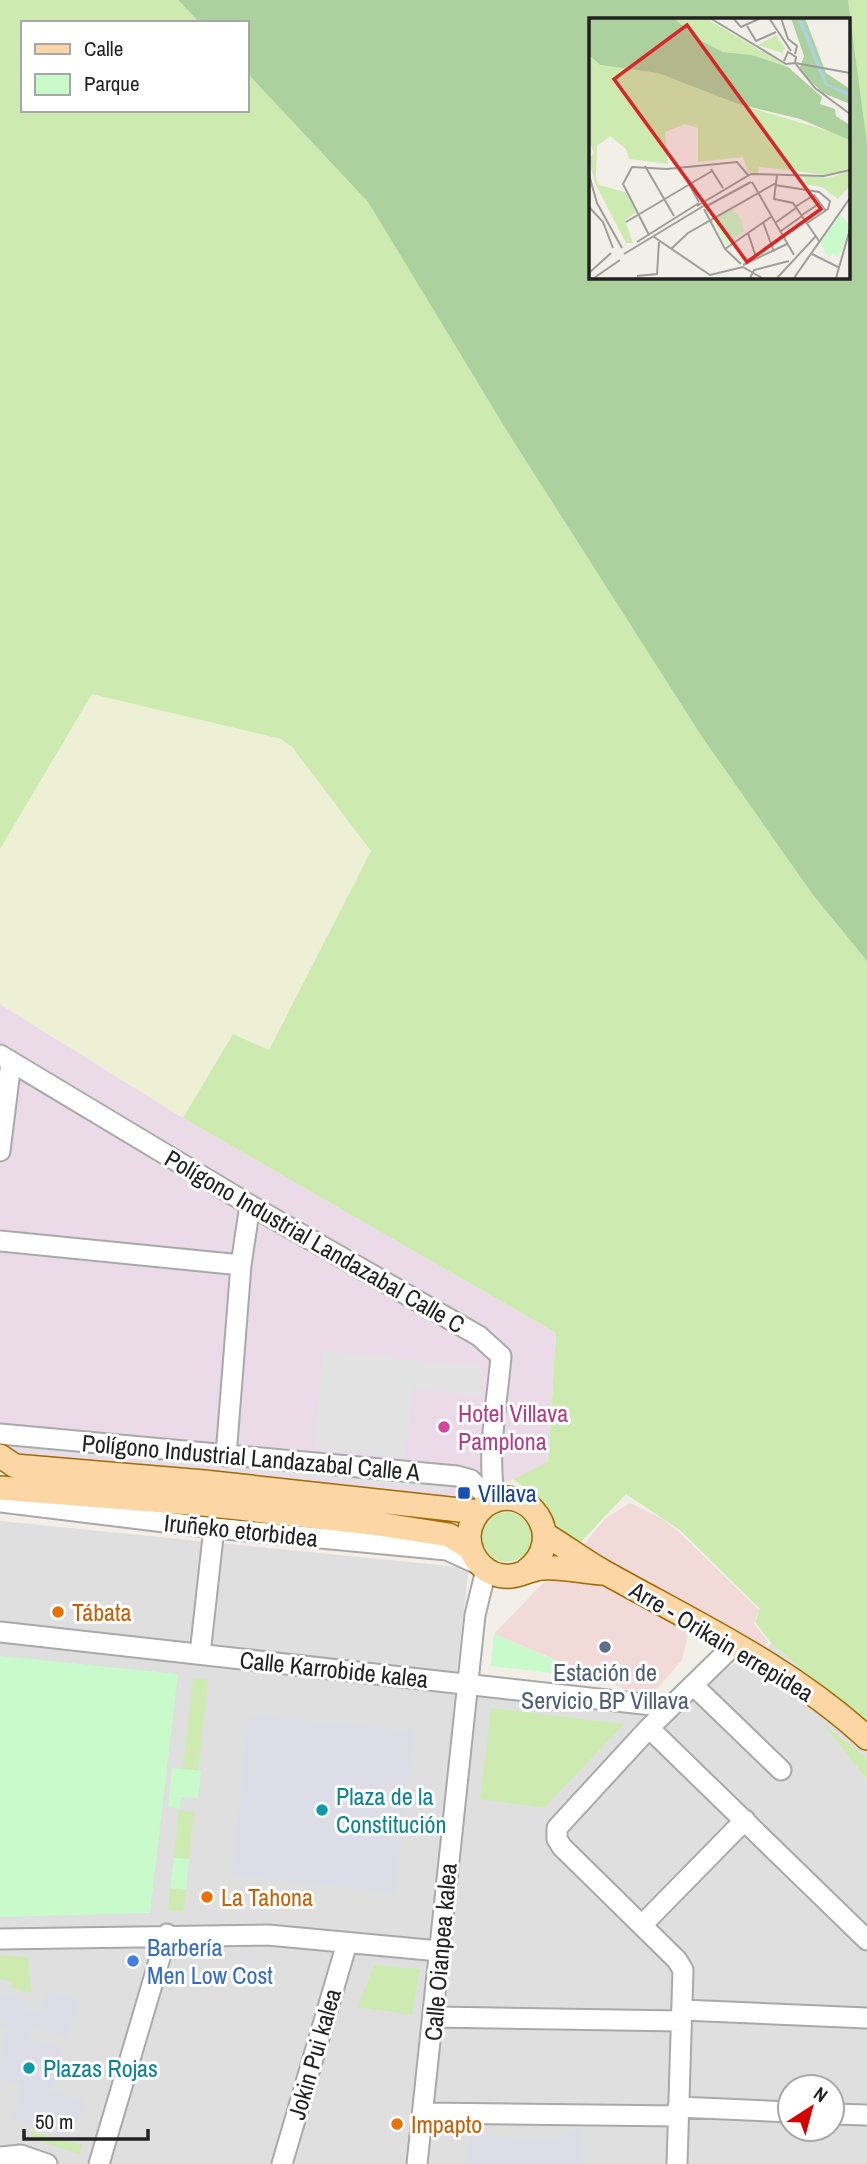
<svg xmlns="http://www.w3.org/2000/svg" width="867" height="2164" viewBox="0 0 867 2164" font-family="'Archivo Narrow',sans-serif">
<rect width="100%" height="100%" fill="#f2efe9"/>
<path fill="#e0dfdf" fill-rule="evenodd" d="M0,1521l469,47 -13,107 210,25 106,-56 95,80v440h-867zM790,2087h42v42h-42z"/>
<path fill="#f2dad9" d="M630,1503l31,15 18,14 80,78 -5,13 14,19 -3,4 -146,-79 -40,-17 26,-31z
M564,1577l38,7 88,42 -8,34 -25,29 -17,6 -146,-61 52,-54z"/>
<path fill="#ebdbe8" d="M0,1004l183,114 373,215 -8,130 -93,43 -242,-31 -213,-23z"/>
<path fill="#eef0d5" d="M92,694l189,45 11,8 79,104 -102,199 -37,-16 -49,84 -183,-114v-155z"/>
<path fill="#cdebb0" d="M0,0h178l22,23h-177v87h224v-37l121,129 142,234 192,301 111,158 54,66v763l-95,-80 -17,-22 5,-13 -79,-78 -55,-37 -50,53 -12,-11 -23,-36 -28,-21 35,-17 8,-129 -373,-215 50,-84 36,16 102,-199 -79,-104 -11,-8 -189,-45 -92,155z
M848,0h19v143z
M482 1537a25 25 0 1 1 50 0a25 25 0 1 1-50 0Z
M193,1678l15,2 -10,91 -15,-2z
M491,1708l133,16 -80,84 -64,-9z
M823,1724l44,34v21z
M179,1810l15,2 -5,47 -15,-1z
M170,1888l16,2 -3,22 -15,-2z
M0,1955l28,2 3,36 -19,-5v-6l-12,-3z
M374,1965l46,4 -8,46 -54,-8z
M33,2128l3,5 46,12 -3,9 -49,-16z"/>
<path fill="#add19e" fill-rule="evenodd" d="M178,0h670l19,143v818l-54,-66 -111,-158 -192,-301 -142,-234 -121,-129v-50h-47zM590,19h258v257h-258z"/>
<path fill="#c8facc" d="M494,1634l103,44 -106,-12z
M0,1656l178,18 -28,239 -150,4z
M172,1768l29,3 -3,27 -17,-1 -1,12 -12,-2z
M174,1858l15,1 -3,31 -16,-2z"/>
<path fill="#e2e2e2" d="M323,1351l159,16 -1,29 -68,-8 -8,70 -91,-9z
M24,1437l178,17 -1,13 -174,-17 -4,-3z
M216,1456l234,22 -3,13 -232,-23z"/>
<path fill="#dddde8" d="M249,1715l164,16 -18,162 -163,-18z
M48,1990l32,10 -14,38 -33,-11 -4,11 34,11 -12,41 34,11 -12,37 -61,-19 10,-33 -22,-7v-23l9,-28 -9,-3v-32l25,8 -2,7 16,5z
M472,2122l12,14 74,3 24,-14 -1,39h-114z"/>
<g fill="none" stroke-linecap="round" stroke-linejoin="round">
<g stroke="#a9a9a9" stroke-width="23">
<path id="minor" d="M0,1055l250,150 229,131 22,20c-3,41 -16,106 -5,145
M0,1151l11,-89
M0,1241l241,24
M0,1434l457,42 14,4 21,22
M226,1456l15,-191 9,-60
M0,1502l214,26 233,22 33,15
M0,1632l652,73 14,6
M200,1654l14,-126
M694,1686l87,84
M649,1728l218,212
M642,1925l103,-105
M0,1939l268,-4 171,16
M682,2010l185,8
M434,2017l247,4
M678,2107l112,5
M423,2113l255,3
M832,2114l35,1
M0,2157l21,-2 26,9
M99,2164l68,-230
M282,2164l65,-221
M417,2164l58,-549 11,-45
M677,2164l6,-194 -6,-10 -115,-113 -5,-8v-11l92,-100 86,-84"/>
</g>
<g stroke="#a06b00" stroke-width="26">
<path id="major" d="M0,1456l15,10 189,16 274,30
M0,1488l202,16 170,19 77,12 21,13
M546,1535c20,12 38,26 58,37 91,51 186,95 263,166
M526,1571c44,-33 0,-93 -40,-66 -10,7 -17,20 -17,32 1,23 19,41 42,39 11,-1 20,-7 31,-8 19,-2 40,4 59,5"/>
</g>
<use href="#minor" stroke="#fff" stroke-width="19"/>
<use href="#major" stroke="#fcd6a4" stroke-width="23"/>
</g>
<circle fill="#d1479c" stroke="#fff" stroke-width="2.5" cx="444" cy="1427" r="7"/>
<rect fill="#1a4fb4" stroke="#fff" stroke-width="2.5" x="457" y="1486" width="14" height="14" rx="3.5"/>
<g fill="#e8710a" stroke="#fff" stroke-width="2.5">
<circle cx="58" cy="1612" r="7"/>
<circle cx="207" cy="1897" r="7"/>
<circle cx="397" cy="2124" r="7"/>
</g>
<circle fill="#5c6f8a" stroke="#fff" stroke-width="2.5" cx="605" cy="1647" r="7"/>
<g fill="#0f9aa8" stroke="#fff" stroke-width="2.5">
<circle cx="322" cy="1810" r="7"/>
<circle cx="29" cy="2068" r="7"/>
</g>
<circle fill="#3f7fe0" stroke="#fff" stroke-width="2.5" cx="133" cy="1961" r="7"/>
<g text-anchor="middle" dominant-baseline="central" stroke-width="6" stroke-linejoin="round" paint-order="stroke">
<g font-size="24" fill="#222" stroke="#fff">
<text transform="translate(315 1241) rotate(30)">Polígono Industrial Landazabal Calle C</text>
<text transform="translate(251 1457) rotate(5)">Polígono Industrial Landazabal Calle A</text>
<text transform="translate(241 1530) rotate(6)">Iruñeko etorbidea</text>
<text transform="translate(722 1641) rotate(31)">Arre - Orikain errepidea</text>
<text transform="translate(334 1669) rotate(6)">Calle Karrobide kalea</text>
<text transform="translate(440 1952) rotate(-85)">Calle Oianpea kalea</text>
<text transform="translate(314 2054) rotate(-74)">Jokin Pui kalea</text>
</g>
<g font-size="24" fill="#b23c85" stroke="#fff" text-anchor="start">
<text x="458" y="1413">Hotel Villava<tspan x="458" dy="28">Pamplona</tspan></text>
</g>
<g font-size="24" fill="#164399" stroke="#fff" text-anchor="start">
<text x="478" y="1493">Villava</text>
</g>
<g font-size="24" fill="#c56008" stroke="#fff" text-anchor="start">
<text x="72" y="1612">Tábata</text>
<text x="221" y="1897">La Tahona</text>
<text x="411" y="2124">Impapto</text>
</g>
<g font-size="24" fill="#4e5e75" stroke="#fff">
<text x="605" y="1672">Estación de<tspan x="605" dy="28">Servicio BP Villava</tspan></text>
</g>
<g font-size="24" fill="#0d838f" stroke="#fff" text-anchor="start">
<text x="336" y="1796">Plaza de la<tspan x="336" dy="28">Constitución</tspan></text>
<text x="43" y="2068">Plazas Rojas</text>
</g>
<g font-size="24" fill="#366cbe" stroke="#fff" text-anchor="start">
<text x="147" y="1947">Barbería<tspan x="147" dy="28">Men Low Cost</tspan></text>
</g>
</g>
<g transform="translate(589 18)">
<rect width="261" height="261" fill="#f2efe9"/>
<path d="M85,0h32l82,49 -36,-12 -29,-3 -25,-13zM187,17l9,13 -3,5 -24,-8zM0,37l11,10 58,8 80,31 101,30 11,6v28l-23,7 -68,-8 -1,7 -10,-2 -5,-15 -45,5v-34l-13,-4 -20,8 3,32 -39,-5 -3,-10 -16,-13 -13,10 -1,32 3,7 26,7 12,20 -12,8 8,23h-7l-31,-60 -6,-24 5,-6 -5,-12zM261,153l-1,16 -11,12 -16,-12 -18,-3 1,-6 -15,-4 38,4z" fill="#cdebb0"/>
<path d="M0,0h85l24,21 25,13 29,3 36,12 34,30 -2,7 15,5 1,7 14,9v15l-50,-21 -62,-15 -80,-31 -58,-8 -11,-10zM202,0h14l21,55 24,16v15l-27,-11 -24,-23 5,-14z" fill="#add19e"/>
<path d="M143,191l9,10 3,12 -18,14 -13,-25zM251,196l10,12 -11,30 -7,-3 -3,7 -8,-18z" fill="#c8facc"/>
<path d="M208,0l6,4 25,62 20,8 2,6 -26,-14z" fill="#aad3df"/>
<path fill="none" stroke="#9f9d99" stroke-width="2" d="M121,0l76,46 9,-1 1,-6 -8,-5 -4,9M144,0l8,9 20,-9M180,0l22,33M192,0l7,21 9,7 -2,8M158,8l9,15 20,-9M206,45l20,25 35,26M206,45l55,10M56,148l29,50M91,150l19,34M122,151l12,19M0,157l8,28 25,45M188,157l-3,24 19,4 26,38M163,164l42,73M186,167l44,7 11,9 -2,8 -21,14M108,188l54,-32 73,2 26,-6M0,189l14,15 10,26M116,189l46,-25M206,189l19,-12 12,16M115,191l21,40 16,15M213,197l18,-12M37,204l86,-51M174,204l11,30M186,205l21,-15M192,213l21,-15M159,215l8,24M60,217l-26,-51 9,-17 35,2 70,-7 11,13M65,219l56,38 33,-8 19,11M48,224l62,-39M82,231l17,-16 88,-50M136,231l46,-32M35,236l81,-49M223,236l26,13M154,247l44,-21M0,255l22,-20M48,258l20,-2 2,-32M5,260l26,-18M161,260l4,-8 35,-9M188,260l38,-41M205,260l56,-80M247,260l14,-49"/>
<path fill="#d62828" fill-opacity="0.15" stroke="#d62828" stroke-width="3.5" d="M98,7l134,184 -74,53 -133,-183z"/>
<rect width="261" height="261" fill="none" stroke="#222" stroke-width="3.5"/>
</g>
<rect x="21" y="21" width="228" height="91" fill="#ffffff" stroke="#a7a7a7" stroke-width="2"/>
<rect x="35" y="44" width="35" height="10" fill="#fcd6a4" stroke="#a7a7a7" stroke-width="2"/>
<text x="84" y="56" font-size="21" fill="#222222">Calle</text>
<rect x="35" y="74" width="35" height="21" fill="#c8facc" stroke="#a7a7a7" stroke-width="2"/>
<text x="84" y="91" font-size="21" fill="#222222">Parque</text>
<g transform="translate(811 2108) rotate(36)"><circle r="33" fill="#ffffff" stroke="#a7a7a7" stroke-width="2"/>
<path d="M0-5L12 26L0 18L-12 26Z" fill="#d40000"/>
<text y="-10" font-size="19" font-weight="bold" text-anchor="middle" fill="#222222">N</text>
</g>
<path d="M24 2129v10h124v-10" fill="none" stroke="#222222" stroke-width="3.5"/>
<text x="35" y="2129" font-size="21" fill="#222222" stroke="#ffffff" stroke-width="5" paint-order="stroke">50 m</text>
</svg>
